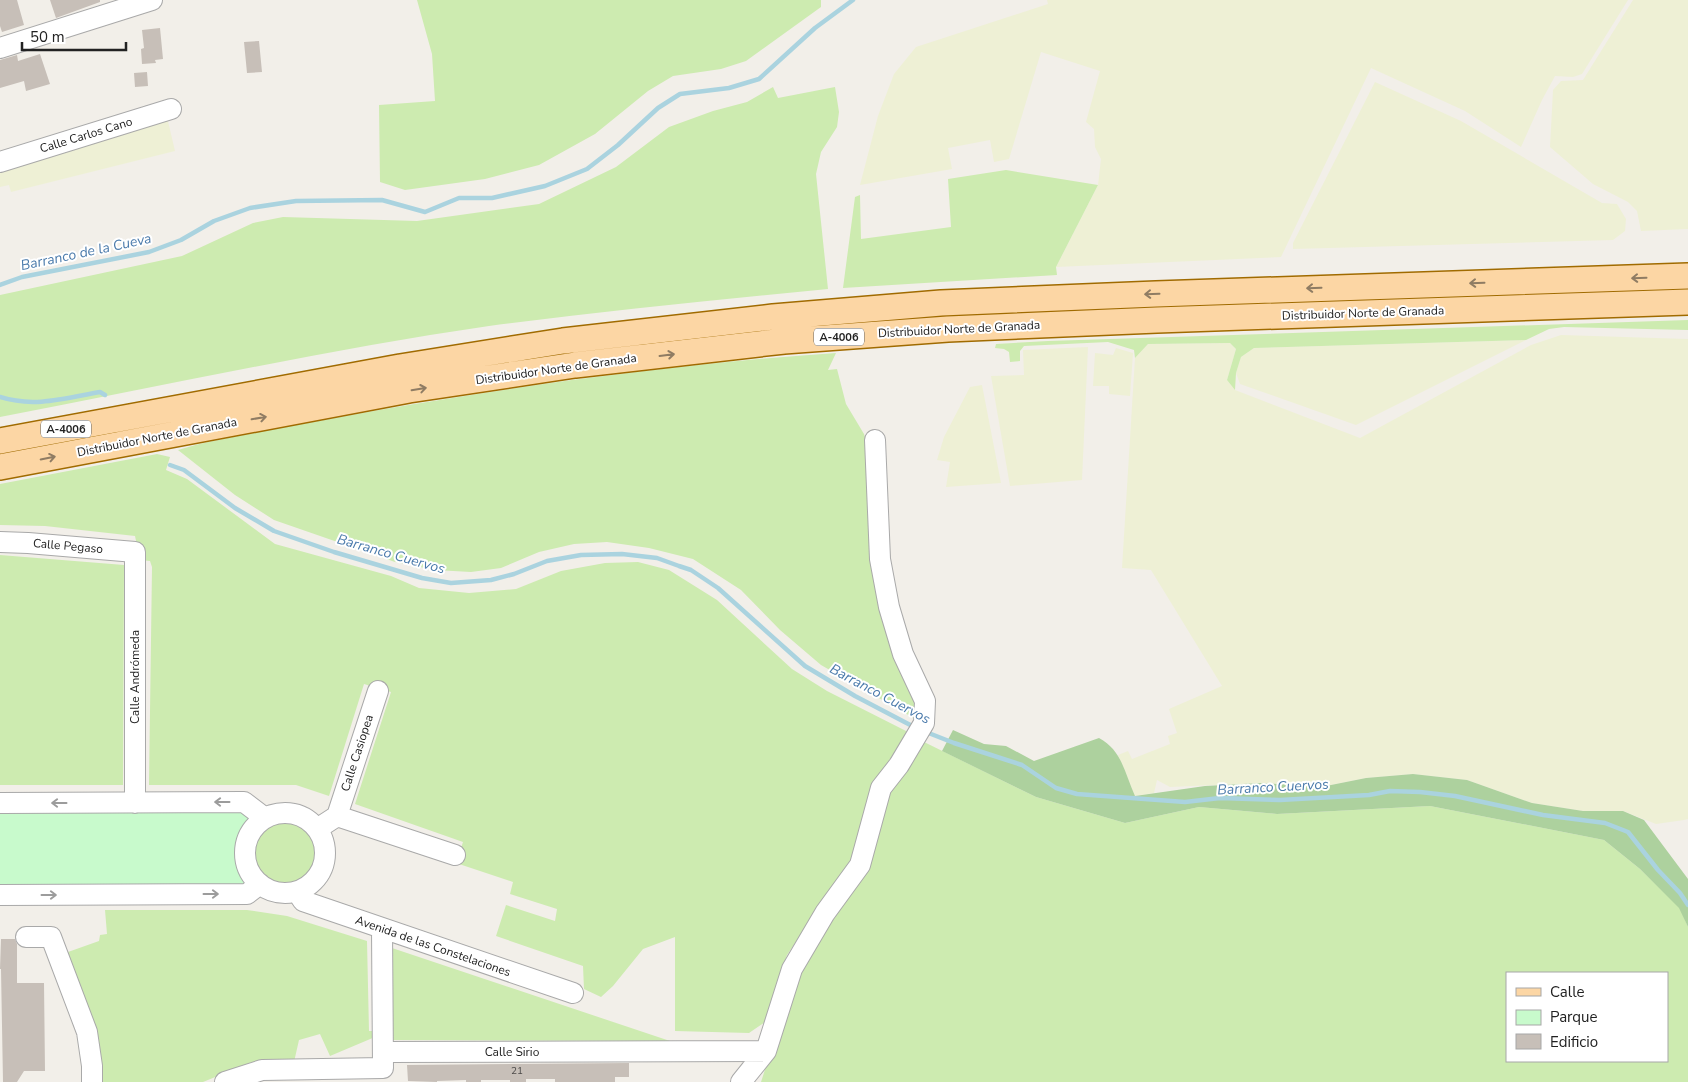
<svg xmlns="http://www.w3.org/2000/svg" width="1688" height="1082" viewBox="0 0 1688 1082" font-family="'Nunito Sans',sans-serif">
<rect width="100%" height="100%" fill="#f2efe9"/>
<path fill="#eef0d5" d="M1047,0h581l-46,74 -9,3 -18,-1 -13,24 -21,47 -56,-36 -94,-43 -90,189 -225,10 42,-82 3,-26 -6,-12 -1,-18 -8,-7 14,-51 -59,-19 -32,107 -15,3 -4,-22 -42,8 4,21 -92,16 18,-69 16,-42 22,-27 132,-43z
M1633,0h55v229l-47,2 -4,-20 -9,-9 -35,-18 -43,-37 3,-57 8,-9 22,-1z
M1375,82l86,39 141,82 15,1 9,15 -1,12 -12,9 -320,9v-6z
M167,117l8,34 -164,41 -2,-7 -9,2v-15z
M1561,335l127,4v480l-4,1 -28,4 -33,-13h-40l-51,-8 -65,-23 -54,-6 -47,4 -45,9 -60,-4 -91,4 -13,-7 -3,13 -19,3 -17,-41 10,-4 4,8 38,-15 -2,-8 9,-3 -8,-24 53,-23 -71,-116 -29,-2 13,-210 13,-14 82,-1 6,6 -9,31 8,10 125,48 171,-93z
M1526,340l-170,85 -116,-41 -4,-11 5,-16 13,-9z
M1088,347l-6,133 -72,6 -19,-110 33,-1 -1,-25z
M1116,348l17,5 -3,43 -21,-2v-8h-16l2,-33 18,2z
M982,385l19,98 -55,4 4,-25 -13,-2 7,-23 26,-50z"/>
<path fill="#cdebb0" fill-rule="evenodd" d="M417,0h404v7l-75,54 -25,8 -48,7 -25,15 -53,43 -56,31 -54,14 -80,11 -25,-8 -1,-77 56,-4 -3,-47z
M773,87l5,11 57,-11 4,25 -2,15 -16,25 -5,22 12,115c-114,11 -227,22 -339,37 -164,24 -326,60 -489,91v-122l182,-39 71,-33 30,-6 134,4 122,-17 77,-37 53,-40 44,-16 34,-9z
M1006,170l92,15 -42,82 1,8 -214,13 12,-91 5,-2 1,44 90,-12 -3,-48z
M1688,320v10l-124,-3 -15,2 -23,11 -272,8 -13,9 -5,16 -1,17 -8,-10 9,-31 -6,-6 -82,1 -13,14 -1,-8 -26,-8 -84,4 -4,5v10l-10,1 -1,-10 -5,-3 -9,-1 1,-4 52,-3z
M836,353l-8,17 9,-1 9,35 18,30 7,27 5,104 41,126 2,30 -98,-56 -41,-35 -39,-40 -48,-31 -44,-11 -42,-6 -33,2 -35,8 -38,16 -30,4 -36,-2 -40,-8 -121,-42 -39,-25 -57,-45c28,-9 57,-13 85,-19 39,-7 77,-14 116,-21 151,-26 304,-47 457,-57z
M157,454l13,3 -4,13 21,9 88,65 116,32 28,12 50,5 47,-4 45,-18 44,-8 33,-1 31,8 48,30 75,69 35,22 83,42 -38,52 -20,74 -65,96 -22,67 -16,11 -74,-2v-94l-32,12 -30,37 -12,11 -17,-8 -1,-23 -87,-30 10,-31 49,16 2,-12 -47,-15 3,-12 -57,-19 7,-21 -108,-38 36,-112 -27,-8 -35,112 -33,-11h-147l3,-218 -2,-6 -10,-1 -5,-24 -90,-10 -45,-1v-41z
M0,555l124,10 -1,220h-123z
M922,741l114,56 89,26 74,-16 78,7 153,-8 174,34 36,29 40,39 8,19v155h-927l39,-121 92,-177zM1507,973h160v88h-160z
M251 853a34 34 0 1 1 68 0a34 34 0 1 1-68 0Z
M105,910h142l40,6 80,25 2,90h7l-1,6 -45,19 -10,-22 -21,6 -5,22h-42l-49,20h-105v-44l-30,-86 31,-11 1,-6 7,-1z
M392,948l278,93 -277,-1z"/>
<path fill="#add19e" d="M953,730l31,14 22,2 28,15 65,-23c23,12 26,36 36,58l70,-10 56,-3 60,4 45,-9 47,-4 54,6 65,23 51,8h40l21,9 44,59v48l-9,-19 -39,-39 -36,-29 -174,-34 -153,8 -78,-7 -74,16 -89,-26 -94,-46z"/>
<path fill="#c8facc" d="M243,806l10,9c-10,16 -19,33 -13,53 2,6 7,12 10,17l-250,4v-82z"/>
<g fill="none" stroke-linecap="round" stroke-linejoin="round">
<path stroke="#aad3df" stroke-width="4.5" d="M0,285l22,-8 127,-25 32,-12 33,-19 36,-13 46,-7 86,-1 43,12 34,-14h33l53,-12 42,-17 31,-24 40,-37 22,-14 49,-6 30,-9 56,-51 38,-28
M0,397c34,11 66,1 100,-5l5,3
M170,465l14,5 51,38 39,23 60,21 88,26 29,5 40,-3 23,-6 33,-13 34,-6 41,-1 35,4 22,8 12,4 27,18 87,78 50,30 61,32
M926,732l28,11 68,22 34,23 21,6 108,8 35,-4 60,2 89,-5 21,-4 30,1 35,4 88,19 62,8 23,9 30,38 22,23 8,12"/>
</g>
<path fill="#c7bfb8" d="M0,0h17l7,25 -22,7 -2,-6z
M50,0h50v2l-44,16z
M160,28l3,31 -8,1 1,3 -14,1 -1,-15 3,-1 -2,-18z
M259,41l3,31 -15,1 -3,-31z
M40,54l10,30 -24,7 -2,-10 -24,7v-28l17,-5 1,6z
M147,72l1,14 -13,1 -1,-14z
M1,939h14l2,5v39h27l1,88h-21l-7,11h-14l-2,-113h-1z
M629,1063v14h-14v5h-60v-3h-29v3h-16v-2h-29v2h-15v-2l-29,1v1l-29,-1 -1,-16z"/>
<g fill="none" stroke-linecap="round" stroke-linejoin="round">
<g stroke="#a9a9a9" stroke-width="22">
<path id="minor" d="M0,48l152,-48
M0,162l171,-53
M0,542l28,1 107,9v251
M0,803l244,-1 21,16
M245 853a40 40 0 1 1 80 0a40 40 0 1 1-80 0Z
M337,816l41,-125
M317,829l20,-13 118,39
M297,892l6,9 270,92
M0,895l247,-1 13,-10
M26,937h25l36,95 5,34v16
M383,1052l383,-1
M225,1082l37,-12 121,-2 -1,-139
M741,1082l25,-31 26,-82 33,-56 35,-48 21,-77 18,-23 25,-42 1,-22 -22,-47 -14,-47 -9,-48 -5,-119"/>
</g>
<g stroke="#a06b00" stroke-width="28">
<path id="major" d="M0,441l400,-74 163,-26 210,-24 168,-14 215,-9 532,-18
M0,467l409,-77 166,-25 209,-24 164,-12 209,-9 531,-18"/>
</g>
<use href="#minor" stroke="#fff" stroke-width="20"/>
<use href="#major" stroke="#fcd6a4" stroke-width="25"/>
</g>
<defs><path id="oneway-shaft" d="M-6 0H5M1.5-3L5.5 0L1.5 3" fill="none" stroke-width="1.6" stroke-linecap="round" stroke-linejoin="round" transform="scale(1.25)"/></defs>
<g stroke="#8f7c63">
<use href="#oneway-shaft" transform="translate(1639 278) rotate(178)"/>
<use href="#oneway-shaft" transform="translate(1477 283) rotate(178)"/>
<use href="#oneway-shaft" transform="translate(1314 288) rotate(178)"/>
<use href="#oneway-shaft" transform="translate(1152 294) rotate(178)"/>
<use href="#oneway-shaft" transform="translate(667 355) rotate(-7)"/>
<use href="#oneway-shaft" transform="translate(419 389) rotate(-9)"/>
<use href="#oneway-shaft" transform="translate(259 418) rotate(-10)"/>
<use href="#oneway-shaft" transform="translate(48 458) rotate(-11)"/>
</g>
<g stroke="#9c9c9c">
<use href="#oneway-shaft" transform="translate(222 802) rotate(180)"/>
<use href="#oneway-shaft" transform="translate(59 803) rotate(180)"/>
<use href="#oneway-shaft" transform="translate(211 894)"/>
<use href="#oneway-shaft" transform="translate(49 895)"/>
</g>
<g text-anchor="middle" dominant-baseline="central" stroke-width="4" stroke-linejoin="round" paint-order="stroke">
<g font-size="10" fill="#4b4948">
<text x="517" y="1071">21</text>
</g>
<g fill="#fff" stroke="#646464" stroke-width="1">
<rect x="814" y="328.5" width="50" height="17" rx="4"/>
<rect x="41" y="420.5" width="50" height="17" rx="4"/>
</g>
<g font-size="11" font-weight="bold" fill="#222">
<text x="839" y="337">A-4006</text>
<text x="66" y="429">A-4006</text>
</g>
<g font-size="12" fill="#222" stroke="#fff">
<text transform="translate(86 135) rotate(-17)">Calle Carlos Cano</text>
<text transform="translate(1363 313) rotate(-2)">Distribuidor Norte de Granada</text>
<text transform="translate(959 329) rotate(-3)">Distribuidor Norte de Granada</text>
<text transform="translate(556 369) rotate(-8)">Distribuidor Norte de Granada</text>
<text transform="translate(157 437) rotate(-11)">Distribuidor Norte de Granada</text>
<text transform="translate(68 546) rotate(5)">Calle Pegaso</text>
<text transform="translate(135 677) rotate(-90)">Calle Andrómeda</text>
<text transform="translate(357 753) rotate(-72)">Calle Casiopea</text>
<text transform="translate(433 946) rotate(19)">Avenida de las Constelaciones</text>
<text x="512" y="1052">Calle Sirio</text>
</g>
<g font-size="14" font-style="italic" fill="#4a7aab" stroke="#fff">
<text transform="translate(86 252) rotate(-12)">Barranco de la Cueva</text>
<text transform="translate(391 554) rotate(16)">Barranco Cuervos</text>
<text transform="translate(880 694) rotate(28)">Barranco Cuervos</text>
<text transform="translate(1273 787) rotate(-3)">Barranco Cuervos</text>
</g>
</g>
<rect x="1506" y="972" width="162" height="90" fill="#ffffff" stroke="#a7a7a7"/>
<rect x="1516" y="988" width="25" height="8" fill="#fcd6a4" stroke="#a7a7a7"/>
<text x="1550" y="997" font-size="15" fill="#222222">Calle</text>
<rect x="1516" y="1010" width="25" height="15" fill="#c8facc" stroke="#a7a7a7"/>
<text x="1550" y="1022" font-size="15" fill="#222222">Parque</text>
<rect x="1516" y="1034" width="25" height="15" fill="#c7bfb8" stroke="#a7a7a7"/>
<text x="1550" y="1047" font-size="15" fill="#222222">Edificio</text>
<path d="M22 42v8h104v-8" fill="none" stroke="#222222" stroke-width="2.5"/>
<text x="30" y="42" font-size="15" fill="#222222" stroke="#ffffff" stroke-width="4" paint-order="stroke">50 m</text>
</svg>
